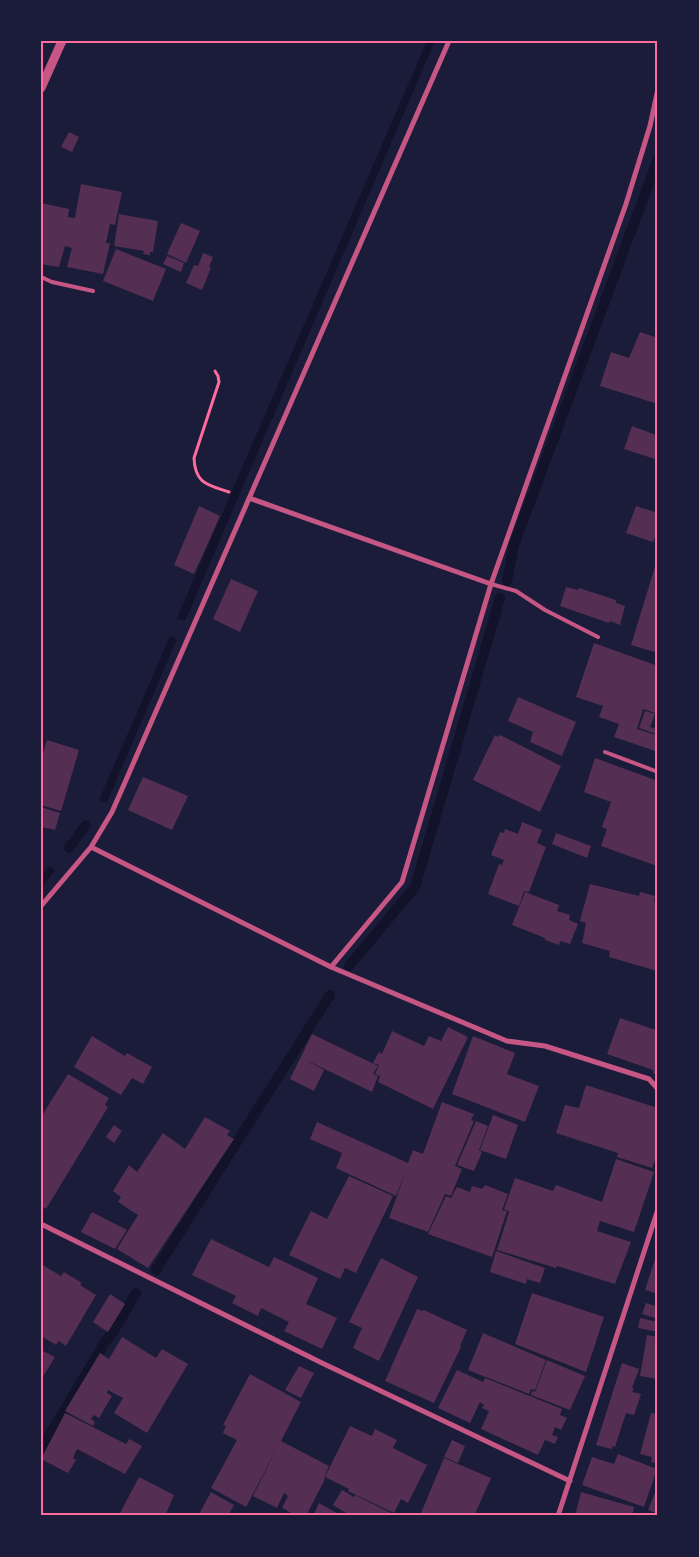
<svg xmlns="http://www.w3.org/2000/svg" width="699" height="1557" viewBox="0 0 699 1557" font-family="'PT Sans',sans-serif">
<rect width="100%" height="100%" fill="#1b1b3a"/>
<path fill="#12122b" d="M427,41h8l-250,580 -8,-3z
M170,636l7,3 -70,163 -8,-2z
M49,866l6,4 -14,18v-12z"/>
<g fill="none" stroke-linecap="round" stroke-linejoin="round">
<path stroke="#12122b" stroke-width="10" d="M507,581l7,-36 144,-386
M69,848l17,-23
M349,966l66,-79 85,-289
M156,1270l174,-275
M41,1449l64,-107 9,-11 22,-38"/>
</g>
<path fill="#542f53" d="M69,132l10,5 -7,15 -11,-5z
M81,184l41,8 -7,33 -5,-1 -4,19h4l-7,31 -36,-7 5,-19 -7,-2 -6,21 -18,-3v-61l28,6 -1,8 7,1z
M119,214l39,7 -5,31h-3v3l-7,-1 1,-3 -30,-5z
M181,223l19,8 -14,32 -19,-9z
M116,249l50,20 -13,32 -50,-20z
M203,253l10,4 -4,10 2,1 -9,22 -16,-7 8,-18 4,1z
M167,256l17,7 -3,9 -18,-8z
M640,332l18,6v66l-58,-18 11,-34 18,6z
M632,426l24,9 2,-5v30l-34,-11z
M199,506l21,10 -26,58 -20,-9z
M636,506l22,7v17l-5,12 -27,-9z
M657,560h1v93l-27,-8z
M231,579l27,12 -18,41 -27,-13z
M566,587l12,3 1,-2 37,12v3l9,3 -5,19 -10,-4 -1,2 -49,-17z
M594,643l64,23v38l-3,9 -12,-4 -6,20 19,6 2,-3v20l-44,-15 5,-13 -20,-7 4,-11 -27,-9z
M518,697l58,25 -14,34 -32,-14 3,-10 -25,-11z
M645,711l10,3 -5,13 7,2 -1,5 -17,-6z
M495,735l3,2 2,-2 61,31 -21,46 -67,-32z
M47,740l32,10 -18,61 -20,-6v-46z
M595,758l63,23 -1,85 -56,-20 6,-17 -5,-2 9,-25 -27,-10z
M143,777l45,19 -16,34 -44,-20z
M41,807l19,6 -5,17 -14,-3z
M522,822l20,8 -5,13 9,4 -17,45 -5,-1 -5,15 -31,-12 11,-30 3,1 2,-5 -13,-5 9,-23 4,1 1,-4 13,5z
M556,833l35,13 -4,12 -35,-14z
M590,884l49,12 1,-4 15,4 -1,5 4,1 -2,10h2l-1,59 -48,-14 1,-6 -28,-8 4,-20 -6,-2z
M525,892l34,13 -2,6 13,4 -1,5 9,4 -8,20 -10,-3 -1,4 -14,-5v-2l-33,-13z
M620,1018l36,12 2,3v42l-5,-2v-3l-46,-16z
M448,1027l20,10 -35,72 -55,-27 2,-6 -5,-2 4,-9 -6,-2 6,-11 3,2 10,-23 32,15 5,-10 12,5z
M312,1034l66,32 -5,8 5,2 -6,16 -68,-33 20,11 -10,21 -24,-12z
M92,1036l33,20 2,-3 25,14 -9,17 -11,-6 -11,17 -47,-28z
M473,1036l42,17 -8,21 32,12 -14,36 -73,-28z
M68,1074l41,24 -4,7 3,2 -62,102 -5,-3v-89z
M586,1085l72,23v45l-6,15 -35,-11 1,-4 -62,-20 9,-28 14,3z
M442,1102l32,12 -3,6 3,1 -19,45 7,3 -7,17 -4,10 -6,-2 -17,38 -39,-14 18,-50 -11,28 -60,-28 6,-15 -32,-14 7,-17 91,41 5,-13 10,4z
M493,1115l25,10 -12,34 -26,-9z
M205,1117l25,14 -3,4 7,4 -86,129 -31,-19 21,-34 -20,-13 3,-5 -8,-6 16,-26 8,7 26,-39 22,16z
M476,1121l12,5 -9,24 3,2 -8,19 -17,-6z
M114,1125l8,6 -8,12 -8,-6z
M616,1159l38,13 -20,60 -34,-11 -3,10 34,11 -16,42 -58,-18 -1,2 -59,-18 12,-38 3,1 -8,-4 11,-31 38,13 3,-6 46,17z
M349,1176l44,20 -37,77 -11,-5 -5,11 -51,-24 22,-44 16,8z
M485,1185l23,9 -6,16 5,1 -15,46 -64,-23 18,-38 5,2 6,-11 13,5 2,-6 10,3z
M92,1212l35,18 -12,19 -34,-17z
M211,1239l58,28 5,-10 44,21 -12,26 31,14 -15,31 -38,-18 5,-9 -28,-14 -3,8 -26,-13 4,-7 -44,-21z
M496,1251l49,17 -5,15 -13,-4 -1,5 -36,-12z
M657,1253h1v41l-13,-4z
M381,1258l37,19 -39,84 -26,-13 9,-20 -13,-6z
M41,1264l20,12 3,-4 18,11 -2,2 16,10 -30,51 -7,-5 -3,4 -15,-9z
M532,1293l72,24 -18,55 -71,-28z
M110,1294l15,10 -17,28 -15,-10z
M646,1303l12,4v12l-16,-5z
M417,1309l5,2 2,-1 43,20 -7,16 1,1 -27,56 -49,-22z
M640,1318l18,4v10l-20,-4z
M483,1333l63,27 -11,30 -4,-1 -2,5 -61,-24z
M647,1335l11,2v42l-18,-3z
M122,1337l34,21 6,-9 26,15 -41,69 -33,-20 9,-15 -15,-8 -1,3 5,3 -13,22 -5,-3 -3,4 4,3 -2,4 -28,-15 35,-58 9,6z
M41,1350l14,7 -14,23z
M547,1360l38,16 -15,34 -39,-15 1,-4 3,1z
M622,1363l17,6 -7,19h2l-2,4 9,2 -7,21 -8,-2 -11,34 -3,-1v3l-16,-4z
M299,1366l15,7 -13,25 -16,-8z
M457,1370l26,12 2,-4 77,31 -2,6 7,3 -6,12 -6,-3 -3,8 6,2 -3,7 -10,-4 -7,15 -57,-26 8,-18 -7,-3 2,-3 -4,-3 -10,21 -32,-15z
M250,1374l51,28 -20,39 48,25 -5,12 1,1 -19,37h-9l-15,-8 6,-12 -4,-3 -7,15 -24,-12 26,-52 -33,63 -35,-19 26,-48 -14,-7 3,-7 -3,-1z
M65,1413l61,31 3,-5 13,7 -17,28 -48,-25 -4,9 3,2 -8,13 -27,-14z
M651,1413l7,1v50l-7,-2 1,-5 -12,-3z
M350,1426l22,10 3,-7 22,11 -4,8 34,17 -19,38 -7,-4 -7,14 -46,-22 1,-2 -24,-12z
M452,1440l13,6 -7,17 -14,-6z
M618,1454l39,15 -13,38 -62,-22 10,-28 22,7z
M444,1458l47,20 -17,38h-47l-6,-3z
M139,1477l35,18 -9,21h-40l-5,-3z
M658,1485v29l-10,-4z
M342,1490l12,7 1,-2 38,19 -1,2h-41l-18,-11z
M211,1492l23,13 -6,11h-30z
M581,1492l53,15 -2,9h-57z
M319,1503l23,13h-29z"/>
<g fill="none" stroke-linecap="round" stroke-linejoin="round">
<path stroke="#ff6b9d" stroke-width="3" d="M215,371l3,5 1,6 -25,76c1,26 14,27 35,34"/>
<path stroke="#c65784" stroke-width="4" d="M41,277l11,5 41,9
M491,584l25,7 29,19 53,27
M605,752l53,20"/>
<path stroke="#c65784" stroke-width="5" d="M249,498l242,86 -89,298 -71,85
M491,584l135,-380 24,-78 8,-37
M91,847l240,120 176,74 38,5 104,33 9,10
M41,906l50,-59 21,-35 337,-771
M41,1224l281,139 248,118
M558,1516l100,-307"/>
<path stroke="#c65784" stroke-width="9" d="M41,88l21,-47"/>
</g>
<rect width="699" height="1557" fill="none" stroke="#1b1b3a" stroke-width="85"/>
<rect x="42" y="42" width="614" height="1472" fill="none" stroke="#ff6b9d" stroke-width="2"/>
</svg>
